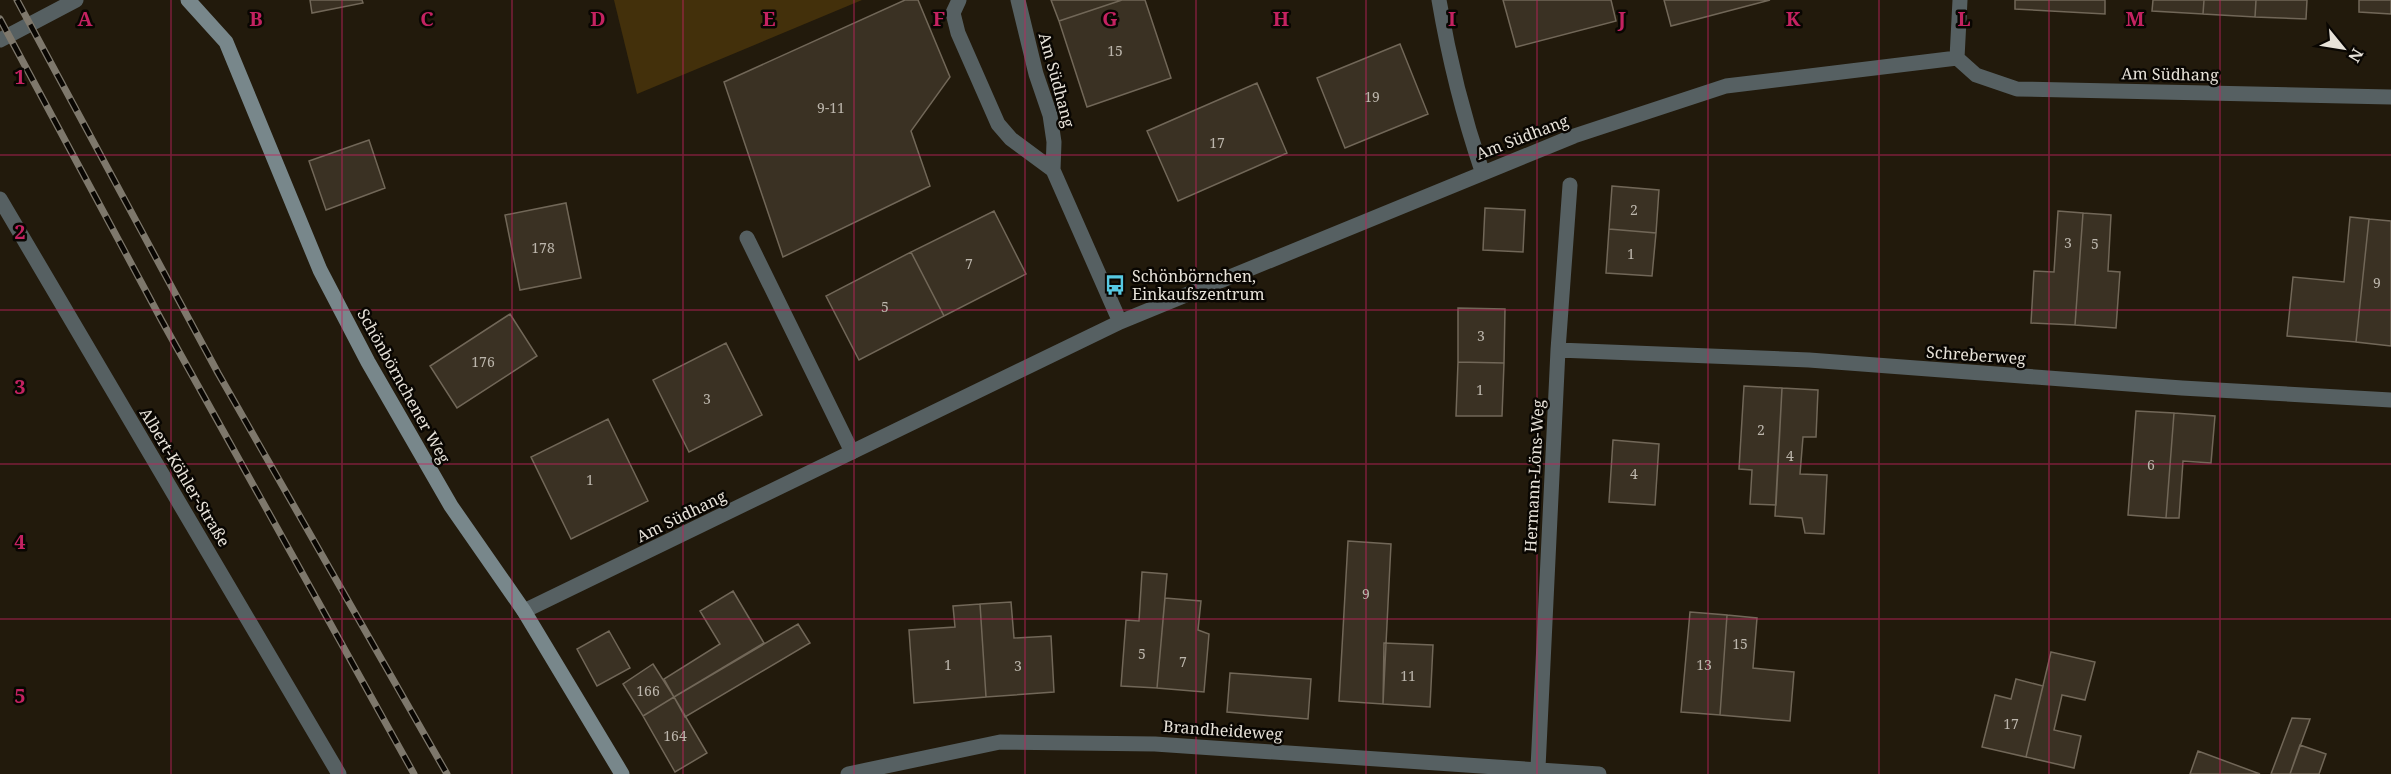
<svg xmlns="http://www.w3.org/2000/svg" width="2391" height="774" viewBox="0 0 2391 774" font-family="'Noto Serif',serif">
<rect width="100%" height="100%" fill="#221a0c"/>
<path fill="#43300b" d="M614,0h248l-225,94z"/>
<path fill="#3a3123" stroke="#716758" stroke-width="1.5" d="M310,0h52l1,3 -51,10z
M905,0h13l32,77 -39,54 19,55 -147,71 -59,-175z
M1051,0h71l-63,21z
M1122,0h23l26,78 -84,29 -28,-86z
M1503,0h108l5,21 -100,26z
M1664,0h106l-99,26z
M2015,0h90v14l-90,-5z
M2153,0h51l-1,14 -51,-3z
M2204,0h52l-1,17 -52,-3z
M2256,0h51l-1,19 -51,-2z
M2359,0h32v14l-32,-2z
M1400,44l28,70 -83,34 -28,-70z
M1257,83l30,70 -109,48 -31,-70z
M369,140l16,48 -59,22 -17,-49z
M1612,186l47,4 -3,43 -47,-4z
M566,203l15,75 -61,12 -15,-75z
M1485,208l40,2 -2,42 -40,-2z
M994,211l32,63 -82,42 -33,-64z
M2058,211l25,2 -8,112 -44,-2 3,-52 20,1z
M2083,213l28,2 -3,56 12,1 -4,56 -41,-3z
M2350,217l19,2 -13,123 -69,-6 6,-59 51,5z
M2369,219l22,2v125l-35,-4z
M1609,229l47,4 -4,43 -46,-3z
M911,252l33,64 -85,44 -33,-64z
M1458,308l47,1 -1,54 -46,-1z
M510,314l27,42 -80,52 -27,-42z
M726,343l36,72 -73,37 -36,-72z
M1458,362l46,1 -2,53h-46z
M1744,386l38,2 -6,117 -26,-1 2,-34 -13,-1z
M1782,388l36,2 -2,47h-13l-3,37 27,1 -3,59 -19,-1 -3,-15 -27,-2z
M2136,411l38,2 -8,105 -38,-3z
M2174,413l41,3 -4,47 -28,-2 -4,57h-13z
M608,419l40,82 -77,38 -40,-82z
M1613,440l46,4 -4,61 -46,-3z
M1348,541l43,3 -8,160 -44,-3z
M1142,572l25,2 -10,114 -36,-2 5,-66 13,1z
M733,591l31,52 -90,54 -10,-18 56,-35 -20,-33z
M1165,598l36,3 -3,29 11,4 -5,58 -47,-4z
M1011,602l3,36 37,-2 3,56 -68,5 -6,-93z
M980,604l6,93 -72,6 -5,-73 46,-3 -2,-21z
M1690,612l37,3 -7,100 -39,-3z
M1727,615l30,3 -4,50 41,4 -4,49 -70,-6z
M798,624l12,19 -125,74 -11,-20z
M609,631l21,37 -33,18 -20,-37z
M1384,643l49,2 -3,62 -47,-3z
M2051,652l44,10 -10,38 -23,-5 -8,35 27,6 -7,32 -48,-11z
M653,664l21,33 -31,19 -20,-32z
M1230,673l81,6 -3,40 -81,-7z
M2016,679l27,7 -17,71 -44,-10 13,-52 16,4z
M674,697l33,56 -32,19 -32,-56z
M2292,718l18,1 -20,55h-19z
M2300,745l26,9 -7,20h-29z
M2198,751l62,23h-70z"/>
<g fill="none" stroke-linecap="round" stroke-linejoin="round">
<path stroke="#566062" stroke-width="15" d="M747,238l105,214"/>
<path stroke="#566062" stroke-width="15" d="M959,0l-6,13 5,20 40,91 13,15 42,31
M1018,0l18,74 14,41 4,27 -1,28 67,152
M1439,0c10,59 24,115 43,171
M1960,0l-3,58 19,17 41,14 374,8
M0,40l76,-40
M0,199l339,575
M1558,350l251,10 373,28 209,12
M524,611l596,-289 454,-186 152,-50 231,-28
M1538,768l20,-418 12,-165
M848,774l152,-32 155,2 444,30"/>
<path stroke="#78878b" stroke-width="15" d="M188,0l38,42 94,228 48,92 83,144 73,105 98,163"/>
<g stroke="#7e786c" stroke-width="7">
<path id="rail" d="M17,0l201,373 229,401
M0,19l162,302 252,453"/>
</g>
<use href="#rail" stroke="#090602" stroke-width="4.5" stroke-dasharray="14" stroke-linecap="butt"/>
</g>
<path fill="none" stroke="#c42261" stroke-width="1.5" stroke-opacity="0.55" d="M171,0v774M342,0v774M512,0v774M683,0v774M854,0v774M1025,0v774M1196,0v774M1366,0v774M1537,0v774M1708,0v774M1879,0v774M2049,0v774M2220,0v774M0,155h2391M0,310h2391M0,464h2391M0,619h2391"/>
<defs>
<g id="bus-bare" transform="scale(1.62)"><path d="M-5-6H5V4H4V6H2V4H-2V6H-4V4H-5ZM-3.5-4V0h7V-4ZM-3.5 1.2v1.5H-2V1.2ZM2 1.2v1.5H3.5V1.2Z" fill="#57c9e2" stroke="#090602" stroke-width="2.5" paint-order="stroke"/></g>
</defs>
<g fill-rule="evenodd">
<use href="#bus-bare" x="1115" y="285"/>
</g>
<g text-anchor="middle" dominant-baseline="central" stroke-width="5" stroke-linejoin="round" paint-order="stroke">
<g font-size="14" fill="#bcb6ac">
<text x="1115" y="50">15</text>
<text x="1372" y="96">19</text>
<text x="831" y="107">9-11</text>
<text x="1217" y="142">17</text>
<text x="1634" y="209">2</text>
<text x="2068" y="242">3</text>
<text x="2095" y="243">5</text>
<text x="543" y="247">178</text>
<text x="1631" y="253">1</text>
<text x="969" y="263">7</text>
<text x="2377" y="282">9</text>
<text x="885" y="306">5</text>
<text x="1481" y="335">3</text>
<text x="483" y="361">176</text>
<text x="1480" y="389">1</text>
<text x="707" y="398">3</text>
<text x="1761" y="429">2</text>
<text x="1790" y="455">4</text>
<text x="2151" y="464">6</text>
<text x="1634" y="473">4</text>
<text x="590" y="479">1</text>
<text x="1366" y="593">9</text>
<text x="1740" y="643">15</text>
<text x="1142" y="653">5</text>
<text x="1183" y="661">7</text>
<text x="948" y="664">1</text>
<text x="1704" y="664">13</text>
<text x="1018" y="665">3</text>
<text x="1408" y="675">11</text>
<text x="648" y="690">166</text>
<text x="2011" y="723">17</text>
<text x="675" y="735">164</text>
</g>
<g font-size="16" fill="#e7e2d9" stroke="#090602">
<text transform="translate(2170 74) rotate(1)">Am Südhang</text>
<text transform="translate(1057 80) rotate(75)">Am Südhang</text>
<text transform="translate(1522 137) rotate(-21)">Am Südhang</text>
<text transform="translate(1976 355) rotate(4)">Schreberweg</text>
<text transform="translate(404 386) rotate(61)">Schönbörnchener Weg</text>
<text transform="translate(1534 476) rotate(-87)">Hermann-Löns-Weg</text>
<text transform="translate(185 477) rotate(59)">Albert-Köhler-Straße</text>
<text transform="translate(681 516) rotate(-26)">Am Südhang</text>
<text transform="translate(1223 730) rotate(4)">Brandheideweg</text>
</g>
<g font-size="16" fill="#e7e2d9" stroke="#090602" text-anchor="start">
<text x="1132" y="276">Schönbörnchen,<tspan x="1132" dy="18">Einkaufszentrum</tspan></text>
</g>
</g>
<g font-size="20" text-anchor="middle" font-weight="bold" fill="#c42261" stroke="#090602" stroke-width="5" stroke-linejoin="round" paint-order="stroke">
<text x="85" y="26">A</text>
<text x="256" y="26">B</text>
<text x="427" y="26">C</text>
<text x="598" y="26">D</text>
<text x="769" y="26">E</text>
<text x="939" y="26">F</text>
<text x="1110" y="26">G</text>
<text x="1281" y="26">H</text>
<text x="1452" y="26">I</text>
<text x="1622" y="26">J</text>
<text x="1793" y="26">K</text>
<text x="1964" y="26">L</text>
<text x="2135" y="26">M</text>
<text x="20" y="84">1</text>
<text x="20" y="239">2</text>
<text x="20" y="394">3</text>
<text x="20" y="549">4</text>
<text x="20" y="703">5</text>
</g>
<g transform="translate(2343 48) rotate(120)" stroke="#090602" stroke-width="4.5" paint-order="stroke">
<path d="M0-4.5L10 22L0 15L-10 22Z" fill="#e7e2d9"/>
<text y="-9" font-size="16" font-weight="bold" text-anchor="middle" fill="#e7e2d9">N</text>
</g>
</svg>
